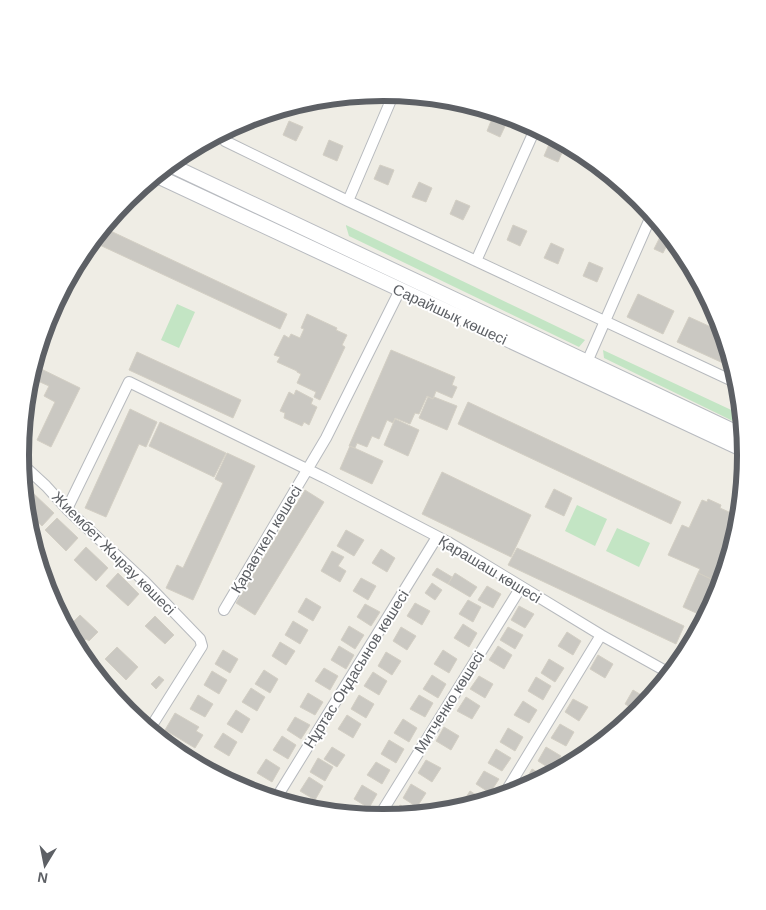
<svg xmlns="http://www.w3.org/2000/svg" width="766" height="910" viewBox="0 0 766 910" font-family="Arial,sans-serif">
<rect width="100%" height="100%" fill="#efede5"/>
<path fill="#c3e5c4" d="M346,226v-1l239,115 -6,7 -230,-111z
M177,304l18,8 -16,36 -18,-8z
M603,350l139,65 1,11 -139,-68z
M577,505l30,14 -12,27 -30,-15z
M617,528l33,15 -11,24 -33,-16z"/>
<path fill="#cac8c2" stroke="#d3cfc4" d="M411,95l16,1 -3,7 -14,-6z
M268,113l-6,12 -14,-6 1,-1z
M493,116l14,6 -7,15 -13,-6z
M289,121l14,6 -7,14 -13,-6z
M329,140l14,6 -6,15 -14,-6z
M550,142l14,6 -6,14 -14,-6z
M380,165l14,5 -6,15 -14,-6z
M419,182l13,6 -6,14 -14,-5z
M456,200l14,6 -7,14 -13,-6z
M513,225l14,6 -7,15 -13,-6z
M102,227l185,87 -7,15 -189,-88z
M660,237l9,4 -6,12 -9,-4z
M551,243l13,6 -6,15 -14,-6z
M589,262l14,6 -6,14 -14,-6z
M638,294l36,17 -11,23 -36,-17z
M51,309l8,4 -11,23 -6,-3 6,-17z
M307,314l30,14 -1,2 11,5 -5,10 3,2 -25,53 -6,-3 2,-5 -19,-9 4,-9 -4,-2v-1l-20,-9 3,-5 -6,-2 10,-20 5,3 2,-4 9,4 4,-9 -3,-1z
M689,317l35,16 10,35 -57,-26z
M391,350l64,27 -3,8 5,2 -5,11 -16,-7 -3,8 -6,-3 -8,18 -4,-1 -5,11 -15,-6 -2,5 -6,-3 -8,19 -7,-3 -5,11 -10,-4 -2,5 -6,-2z
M137,352l104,48 -8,18 -104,-48z
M33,365l47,23 -29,59 -14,-7 18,-38 -11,-6 5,-10 -20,-9z
M296,390l17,9 -2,5 6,3 -8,18 -5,-3 -2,4 -18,-8 1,-5 -5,-2 9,-19 5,3z
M428,397l5,2 1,-2 23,9 -10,24 -28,-12z
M468,402l213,100 -10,22 -213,-100z
M130,409l27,13 -11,25 -7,-3 -33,73 -21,-9z
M395,419l24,11 -11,26 -24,-11z
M160,422l66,31 -12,24 -65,-31z
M350,446l33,15 -11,23 -32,-15z
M227,453l28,13 -62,134 -27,-12 11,-23 6,3 40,-85 -8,-4z
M442,472l89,43 -20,42 -89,-43z
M554,489l18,9 -8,18 -19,-9z
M305,490l19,12 -69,113 -19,-12z
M32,492l22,21 -12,13 -17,-16 -1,-9z
M708,499l13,6 -1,3 20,9 -1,9 -13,44 -6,13 -22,-10 2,-4 -32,-14 14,-30 7,3 13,-28 5,2z
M57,518l21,20 -12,13 -21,-21z
M346,530l18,10 -10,16 -17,-10z
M86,547l22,21 -12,13 -22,-21z
M517,548l167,78 -8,18 -168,-79z
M381,549l14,9 -8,14 -15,-9z
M332,551l12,6 -6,9 8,5 -6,11 -19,-11z
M437,568l15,9 -4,7 -16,-9z
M118,573l21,21 -11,12 -22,-20z
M455,573l22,14 -7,10 -22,-13z
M698,573l22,10 -15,34 -22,-10z
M361,578l15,8 -8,14 -15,-9z
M432,583l10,7 -7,10 -10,-7z
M45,586l19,18 -7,7 -9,-17z
M487,586l14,8 -8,14 -15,-8z
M306,598l15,9 -8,14 -15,-9z
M468,600l13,7 -8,15 -14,-8z
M415,603l15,8 -8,14 -15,-9z
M365,604l15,8 -9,14 -14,-9z
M519,606l15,8 -9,14 -14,-8z
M80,615l18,17 -9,9 -3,-2 -2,2 -15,-15z
M155,616l19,19 -9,9 -20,-18z
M293,621l15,9 -8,14 -15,-9z
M463,624l14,9 -8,14 -15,-9z
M349,626l15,9 -9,14 -14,-9z
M401,627l15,9 -9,14 -14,-9z
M508,627l15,8 -8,14 -15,-9z
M567,632l14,9 -8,14 -15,-9z
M280,642l15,9 -9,14 -14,-9z
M339,646l15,9 -8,14 -15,-9z
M498,646l14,9 -8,14 -15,-9z
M117,647l21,20 -12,13 -21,-21z
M223,650l15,9 -8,14 -15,-9z
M443,650l14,9 -8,14 -15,-9z
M386,652l15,9 -9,14 -14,-9z
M598,655l15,9 -8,14 -15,-9z
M549,659l15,9 -9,14 -14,-9z
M324,668l14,8 -8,14 -15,-9z
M264,670l14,9 -8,14 -15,-9z
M212,671l15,9 -8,14 -15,-9z
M373,672l14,9 -8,14 -15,-9z
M432,675l14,9 -8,14 -15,-9z
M159,676l5,4 -8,9 -5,-5z
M479,676l14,8 -8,14 -15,-9z
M536,677l15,9 -8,14 -15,-9z
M656,683l5,3 -11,13 -2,-2z
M251,688l14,9 -8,14 -15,-9z
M633,690l15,9 -9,13 -14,-8z
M308,693l15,9 -8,13 -15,-8z
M198,695l15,9 -8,13 -15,-8z
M359,695l15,9 -8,14 -15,-9z
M419,695l14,8 -8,14 -15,-8z
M466,697l14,9 -8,13 -15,-8z
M573,699l15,8 -9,14 -14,-9z
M523,701l14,9 -8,13 -15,-8z
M236,710l14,9 -8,14 -15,-9z
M175,713l24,14 -3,4 7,4 -8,13 -30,-18z
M347,715l14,9 -8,14 -15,-9z
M295,717l15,8 -9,14 -14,-9z
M403,719l14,9 -8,14 -15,-9z
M560,724l14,8 -8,14 -15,-8z
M444,727l15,9 -8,14 -15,-9z
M508,728l15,9 -8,14 -15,-9z
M223,733l14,9 -8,14 -15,-9z
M282,736l14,9 -8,14 -15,-9z
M389,740l15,9 -8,14 -15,-9z
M332,747l13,8 -8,12 -13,-8z
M546,747l15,9 -9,14 -14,-9z
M496,749l15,9 -9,13 -14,-8z
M318,758l15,9 -8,14 -15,-9z
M266,759l14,9 -8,14 -15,-9z
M426,760l15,8 -9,14 -14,-9z
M376,762l14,8 -8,14 -15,-9z
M532,769l14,8 -16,9 -6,-3z
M484,771l15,8 -9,14 -14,-9z
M309,777l14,9 -8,14 -15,-9z
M411,784l15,9 -9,14 -14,-9z
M362,785l15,9 -8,14 -15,-9z
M470,791l14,9 -1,2 -17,5 -5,-2z
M400,805l15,9 -1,1 -22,2z
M335,806l15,9 -20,-2z"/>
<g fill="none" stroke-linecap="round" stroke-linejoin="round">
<g stroke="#b7babe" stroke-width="12">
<path id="street" d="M222,132l-1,5 4,4 123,60 391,183
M348,201l46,-108
M476,261l60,-134
M587,362l65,-148
M21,463l25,23 21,23 78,73 55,57 2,7 -53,84
M67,509l62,-127 196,96 123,64 153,93 70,39
M224,610l102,-172 74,-148
M115,698l17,18
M503,796l98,-161
M275,800l162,-263
M378,818l143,-231"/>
</g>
<g stroke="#b8bbc0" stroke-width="16">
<path id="secondary" d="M168,164l576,272
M155,175l591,276"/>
</g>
<use href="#street" stroke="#fff" stroke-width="10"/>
<use href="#secondary" stroke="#fff" stroke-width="14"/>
</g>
<g text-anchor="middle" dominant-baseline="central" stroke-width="4" stroke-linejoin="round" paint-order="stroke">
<g font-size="15" fill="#5d6065" stroke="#fff">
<text transform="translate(450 314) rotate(25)">Сарайшық көшесі</text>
<text transform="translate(266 539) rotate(-59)">Қараөткел көшесі</text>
<text transform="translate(114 553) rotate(45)">Жиембет Жырау көшесі</text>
<text transform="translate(490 569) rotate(31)">Қарашаш көшесі</text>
<text transform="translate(356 669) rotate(-58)">Нұртас Оңдасынов көшесі</text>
<text transform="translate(449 702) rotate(-58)">Митченко көшесі</text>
</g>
</g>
<path d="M0 0H766V910H0ZM29 455a354 354 0 1 1 708 0a354 354 0 1 1-708 0Z" fill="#fff" fill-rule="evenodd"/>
<path fill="none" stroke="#5d6065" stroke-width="6" d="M29 455a354 354 0 1 1 708 0a354 354 0 1 1-708 0Z"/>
<g transform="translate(45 865) rotate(190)" stroke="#ffffff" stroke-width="4" paint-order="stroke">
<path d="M0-4L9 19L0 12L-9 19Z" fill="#5d6065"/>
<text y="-8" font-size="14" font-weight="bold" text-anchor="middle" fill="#5d6065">N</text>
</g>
</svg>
